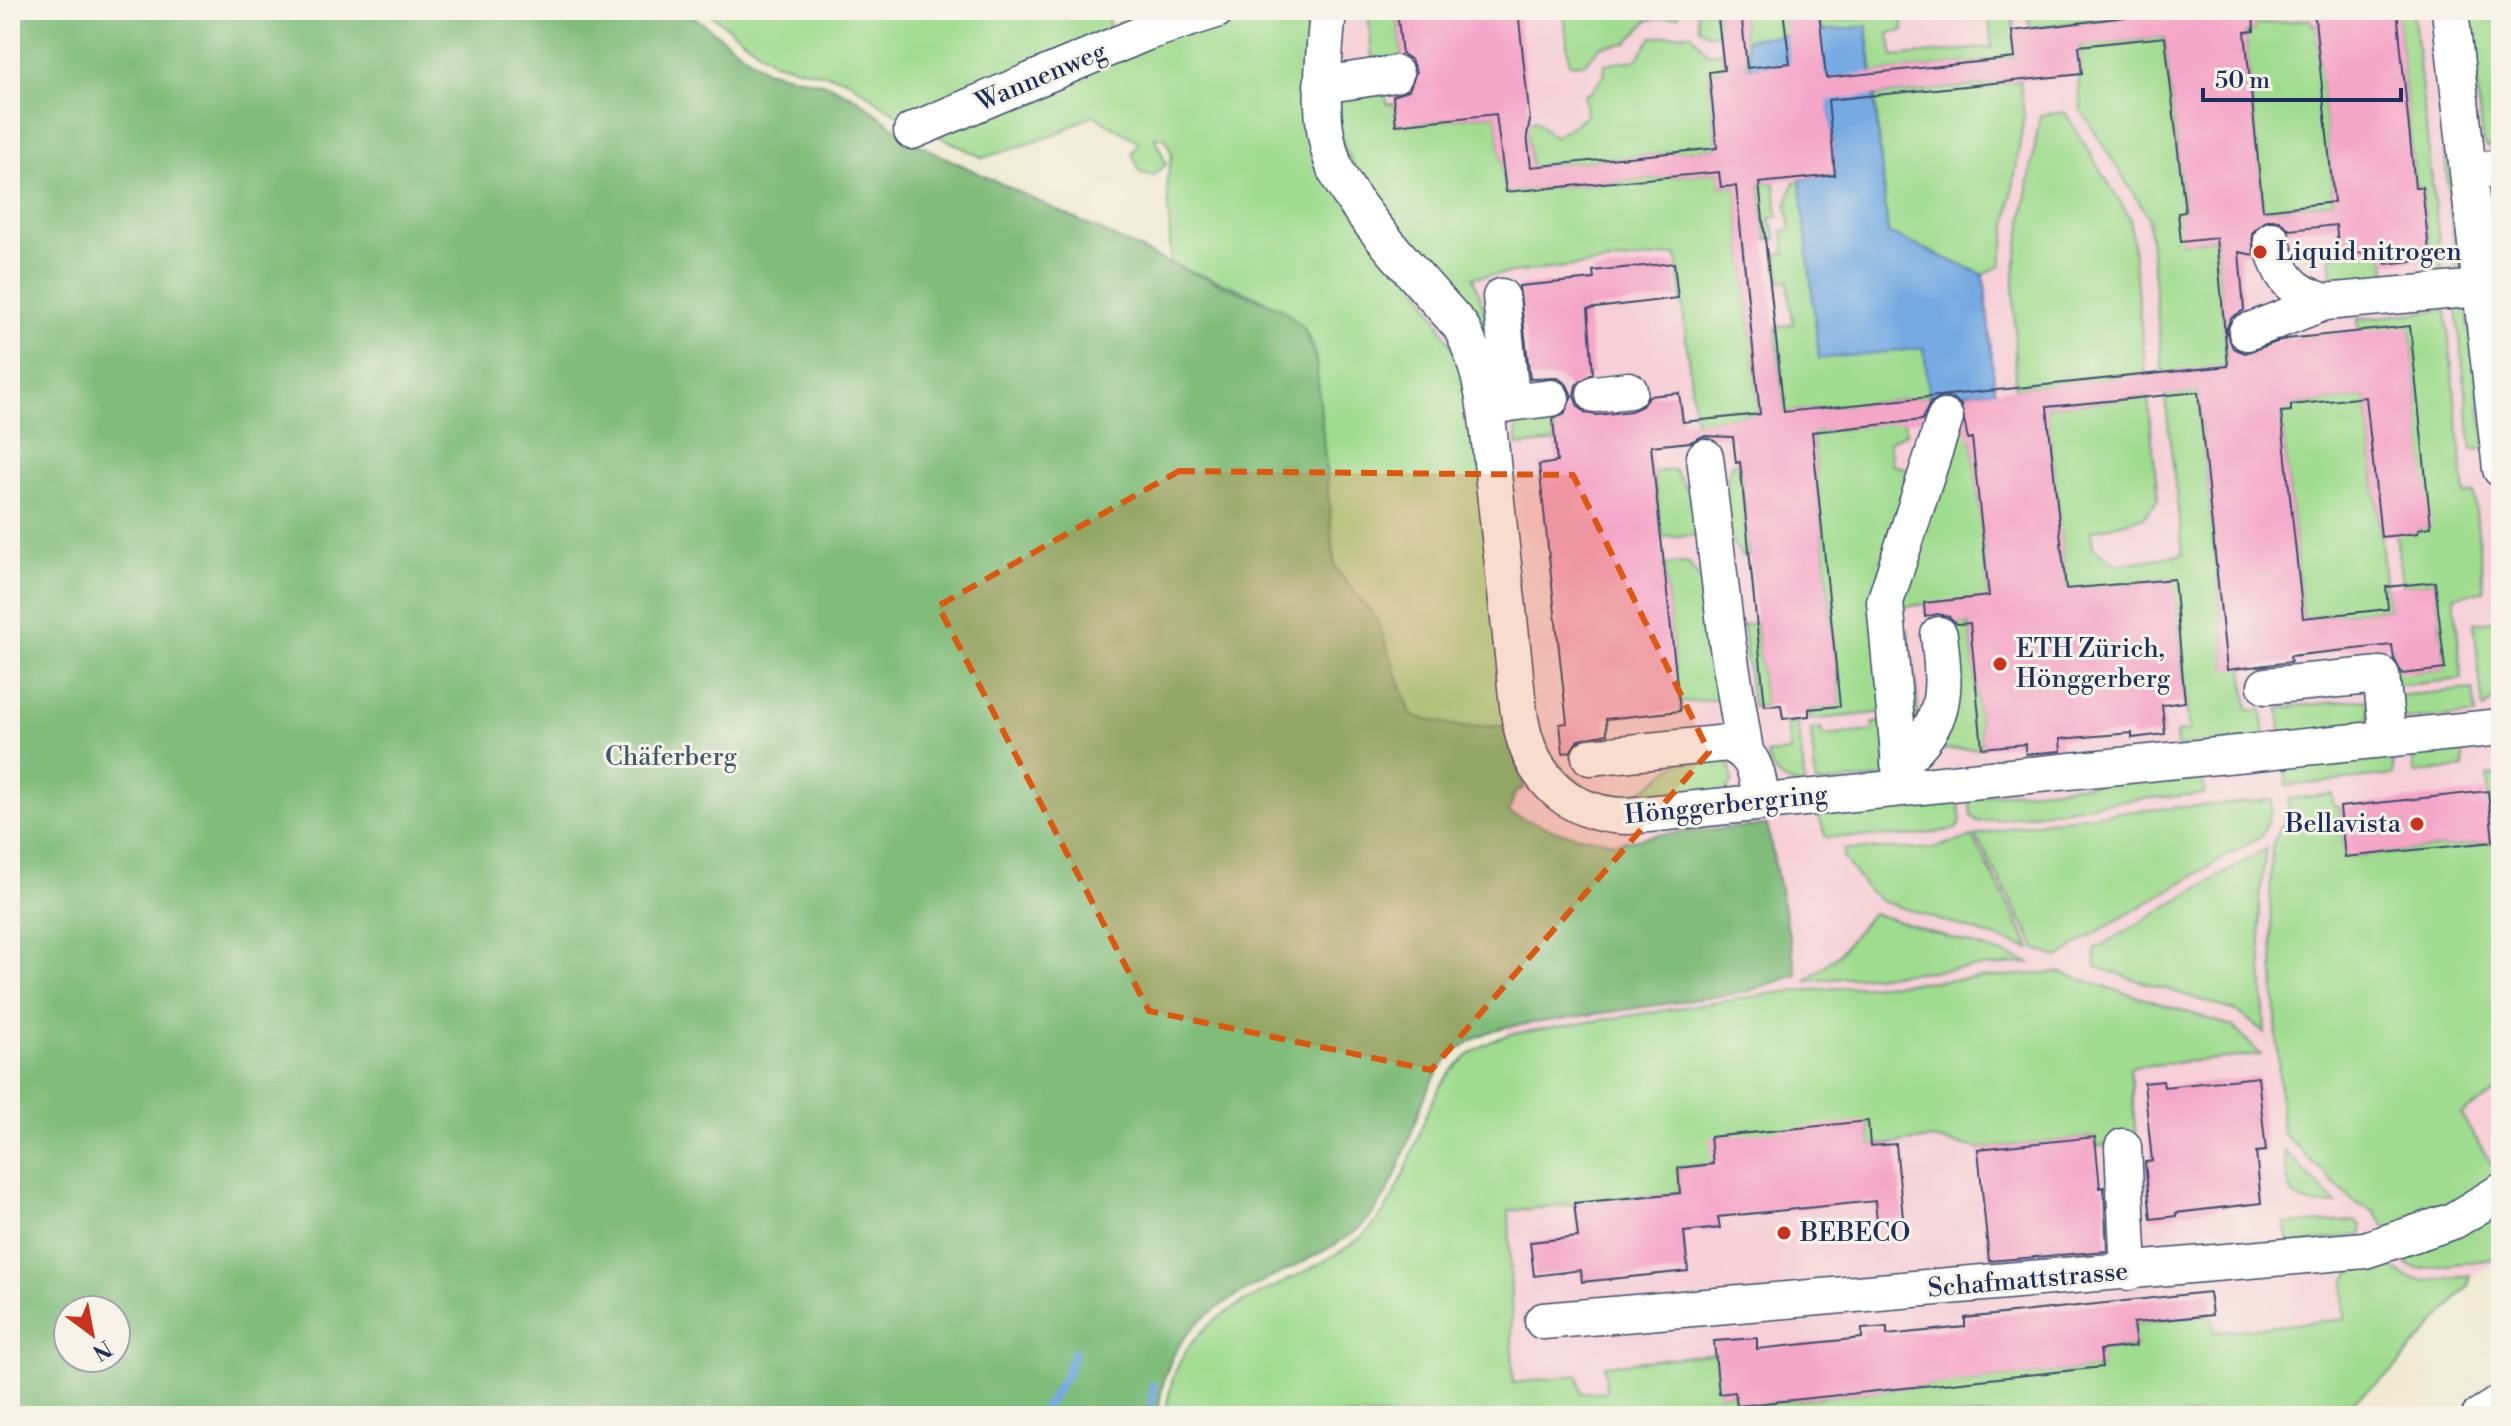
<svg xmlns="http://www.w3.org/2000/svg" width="2511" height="1426" viewBox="0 0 2511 1426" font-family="'Libre Bodoni',serif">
<rect width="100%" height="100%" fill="#f7f3e8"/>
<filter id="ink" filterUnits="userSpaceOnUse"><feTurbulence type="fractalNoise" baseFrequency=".0125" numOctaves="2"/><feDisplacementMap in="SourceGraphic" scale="16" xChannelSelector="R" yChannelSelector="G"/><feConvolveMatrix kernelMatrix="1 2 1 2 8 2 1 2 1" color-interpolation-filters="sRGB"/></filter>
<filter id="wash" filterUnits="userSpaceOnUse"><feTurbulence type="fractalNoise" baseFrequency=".006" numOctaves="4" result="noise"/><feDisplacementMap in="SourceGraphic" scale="32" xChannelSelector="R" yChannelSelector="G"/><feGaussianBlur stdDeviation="1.8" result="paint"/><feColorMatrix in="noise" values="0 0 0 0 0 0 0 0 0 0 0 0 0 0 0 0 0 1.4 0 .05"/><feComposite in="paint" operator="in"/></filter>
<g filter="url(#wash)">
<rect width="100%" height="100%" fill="#f0ead2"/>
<path fill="#f6cfd7" d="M1298,10h1203v1249l-206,123 -322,34h-460l-7,-389 240,-35 27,-6 24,-12 -30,-149 -111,10 -40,8 -56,-11 -51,-19 7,-46 -80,-444 -127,-303z"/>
<path fill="#a0dc8f" stroke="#5e8676" stroke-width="2" d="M705,10h402l3,20 132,-20h56l11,10 -1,60 147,273 9,24 15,81 27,268 -43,1 -51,-10 -35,-97 -42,-52 -21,-221c-21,-48 -97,-65 -143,-83l-4,-85 5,-25 -7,-16 -10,-1 11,27 -13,12 -13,-3 -8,-20 7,-11 -46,-27 -41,21 -69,22 -81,-40 -56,-39 -73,-17z
M1368,10h29l5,46 -30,3z
M1564,10h114l1,6 -31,4 -21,23 -26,3 -16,17 -16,1z
M1697,10h20l3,23 -11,1 -10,-6z
M1741,10h42l3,17 91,-11v-6h24l3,21 -15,2 4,24 99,-10 -4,-36 25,-1 2,48 -142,15 -6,-46 -120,12 4,29h-4z
M2028,10h154l-152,18z
M2397,10h16l30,271 -10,1 -11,-95h-7z
M2468,10h33v141l-15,-5 -4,-7z
M2311,19l1,6h4l18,177 -71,8 -18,-178 9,-1v-6z
M1691,33l16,20 15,-1 2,18 -15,2 8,76 -186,19 -5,-42 9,-5 19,18 32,-22 -2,-22h5l16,-20 -1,-10 32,-4 16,-23z
M2165,37l20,175 -4,30 35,-4 12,128 -65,7 -15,-156 -67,-107 -3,-35 4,-1 -3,-28z
M2020,81l4,35 -23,149 -17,10 -96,-41 -13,-138z
M1386,93l1,11h7l3,21 99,-11 10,78 213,-20 2,15 15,-1 24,228 -65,7 -18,-166 -204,22 15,43 7,67 -146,-220 -15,-68z
M2065,112l65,106 16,157 -131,13 -1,-114 26,-159z
M2444,144l13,25 13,97 -13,12z
M1801,181l18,177 105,-10 5,49 -145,15 -8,-85 17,-3 -5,-43h-8l-3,-27 9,-1 -3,-22 8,-2 -4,-24 7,-23z
M1759,183h16l3,34 -8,1 7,21 -10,1z
M2384,250l4,37 -54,6 -4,-37z
M2456,300l10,3 20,145 -14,2z
M2446,310l19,185 9,-1 10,97 -30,5 8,83 -66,7 -4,-41 12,-1 4,29 37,-4 -10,-87 -33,4 -6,-55 22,2v-4l12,-2 -20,-200 -157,59 -4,-35 35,-5v-6l75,-8 -1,-13z
M2198,392l29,277 16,-1 5,42h14l3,28 -88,9 -1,-14 13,-2 -16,-152 -107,11 -19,-183 101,-10 10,103 -14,17 -53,14 2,16 24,18 66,-11 -18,-159z
M2366,397l22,212 -85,9 -22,-206 10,-7z
M1552,407l3,35 -37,4 -4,-35z
M1996,412l-27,27 3,-1 17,159 -96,11 44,-146 18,-10 -3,-35z
M1904,421l3,12 -18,8 3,23 19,6 -26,242 -75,8 -1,-11 31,-4 -28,-273z
M1740,462l9,93 -7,1c-27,-33 -21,-53 -11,-92z
M1674,470l28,41 2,24 -43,2 -7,-65z
M1684,563l5,1 25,37 5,98 -40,4 -15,-138z
M2501,620v73l-18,17 -9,-87z
M1756,623l9,83 -13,1 -9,-82z
M1970,624l12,124 -37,2 -14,-4 21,-121z
M1908,630c4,38 13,66 8,105l-24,-104z
M2473,689l3,26 -74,4 -5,-23z
M2367,699l2,16 -4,10 -84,11 -2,-28z
M1886,722l-1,55 -69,7 -5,-54 10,-1 2,7 50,-5v-8z
M1798,723l7,62c-23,-2 -32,-8 -38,-31l23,-2 -3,-28z
M1537,725c17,44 51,81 101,67 16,-5 26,-22 41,-28 12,-5 30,-4 43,-6l7,6 4,17 -8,12 -103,10 -48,-14 -36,-50z
M2462,746l2,22 -50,5 -2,-22z
M2392,753l2,22 -107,11 -3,-22z
M2202,773l3,21 -80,6 -146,22 -8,-6 -1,-19z
M2501,775v314l-40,25 39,64 -59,33 -53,20 -14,-20 -19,-8 -73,-70 -12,-233 2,-54 17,-37 -1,-10 44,-5 2,12 6,1 5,50 148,-15 -6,-66z
M1958,798l3,24 -5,7 -41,7 -89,1 -9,-25z
M2272,800v10l-11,26 -179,105 -22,17 -23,-8 -61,-114c95,-25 198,-27 296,-36z
M1973,837l58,112 -147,-47 -16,-11 -25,-34 1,-8h85z
M2266,849l-7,50 6,134 -27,-21 -142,-45 -1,-18z
M1872,913l159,50 -225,18 33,-27z
M2058,972l174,54 29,29 -131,12 6,73 -40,7 -1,-10 -117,12 -45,-10 -63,7 -2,-24 -155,42 -35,4 2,25 -171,18 4,172 65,-8 3,18 25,-2 -1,-26 126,-13 -12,42 16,-2 2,14 364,-39 -1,-17 36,-4 -3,-23 79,-8 2,17 131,-13c-2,-44 -5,-45 37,-63 29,35 48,24 88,19l-1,10 -76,86 -60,45h-1167c7,-104 88,-112 165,-159 13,-8 28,-16 39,-28 62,-67 37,-163 141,-195l273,-42z
M2284,1151l53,53c-46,4 -49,-7 -53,-53z
M2501,1205v53l-83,11 -11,-4 -8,-12z
M2355,1221l6,5 1,9 -72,10 -5,-21z"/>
<path fill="#80bc7a" stroke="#4e766c" stroke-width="2" fill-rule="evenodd" d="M10,10h675l80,60 65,15 29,15 58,44 254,120 110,44 23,20 12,32 19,208 42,52 35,96 51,11 43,-1 18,57v5l-9,4 -6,21 51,19 56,11 40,-8 111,-10 30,150 -51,17 -240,35c-101,24 -81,124 -135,189 -16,19 -38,30 -59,41 -79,43 -147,57 -154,159h-1148zM68,1310h48v48h-48z"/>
<path fill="#75aae2" stroke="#486ca0" stroke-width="2" d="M1867,26l21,207 96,42 11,115 -66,7 -5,-49 -105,11 -19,-180 35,-4 -11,-115 -73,8 -4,-29z"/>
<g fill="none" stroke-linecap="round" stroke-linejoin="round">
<path stroke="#75aae2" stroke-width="8" d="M1040,1416l27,-43 7,-21
M1151,1416l2,-30"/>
</g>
<g id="blocks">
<path fill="#f4a6c7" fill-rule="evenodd" d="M1397,10h121l12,111 -3,14 4,32 186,-19 -8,-76 15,-2 -7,-60h24l6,58 43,-5 -7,-53h36l7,68 189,-20 -3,-27 170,-21h71l1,21 -9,1 18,178 71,-8 -20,-192h83l18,177h7l8,72 -44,5 -2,-14 -45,5 -3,-30 -46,5 -11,-10h-12l-15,13 2,22 -15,-3 5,58 -13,8 -5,12 7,18 12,5 41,-14 124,-13 21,201 -13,2v4l-37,4 -15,-140 -75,8v6l-10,1 22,206 85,-9 -2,-22 49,-5 10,87 -43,5 -8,-15 -2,-14 -102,11 1,6 -64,8 -29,-278 -151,15 19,182 108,-10 11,123 -23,3 3,29 -33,4v-5l-72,6 1,12 -35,3 -1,-10 -43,4 -12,-125 -13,1 -9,-8 -11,-2 -12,3 -1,-14 65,-7 -17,-158 -4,1 -7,-34 -9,-7 -11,-1 -11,6 -8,17 -110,12 28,274 -31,3v7l-26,3 -2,-14 -16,1 -25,-244 -4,1 -3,-26 -30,-1 -12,6 -40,4 29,265 -74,8 1,15 -29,6 -8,12 -7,1 -3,-29 7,-1 -28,-258 18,-3 -4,-43 11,-5 8,-18 -5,-11 -9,-7 -28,1 -11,-93 75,-7 -1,-8 81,-8 4,35 -90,11 5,64 -17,12 -2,11 4,10 8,7 11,2 34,-4 11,-5 7,-10 30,-3 4,29 77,-8 -24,-228 -15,1 -2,-15 -213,20 -10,-78 -100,11 -3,-29 16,-6 7,-18 -5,-12 -9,-6zM2165,37l20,175 -7,1 3,29 35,-4 12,128 -444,46 -25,-229 76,-8 -7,-75 254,-26 -3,-28z
M2488,791l5,51 -148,15 -5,-50z
M2258,1077l8,74 -10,1 5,51 -85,10v3l-25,3 -6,-57 7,-1 -8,-78 19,-2 1,6z
M1868,1121l2,25 26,-2 7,74 -26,3 -2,-20 -157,16 2,11 -36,4 4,39 -106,11 -1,-12 -47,6 -4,-34 48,-5 -4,-34 106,-10 -2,-25 35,-4 -3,-27z
M2095,1137l5,51 4,-1 3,64 -118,10 -11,-112z
M2209,1292l3,23 -79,8 3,23 -36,4 2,17 -365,39 -2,-14 -16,2 -5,-53 43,-3v11l105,-11v-9l25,-2v8l78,-8v-9z"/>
</g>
</g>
<g filter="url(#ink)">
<use href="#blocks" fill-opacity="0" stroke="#3b4b6f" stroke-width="2"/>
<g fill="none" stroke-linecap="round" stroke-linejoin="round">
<g stroke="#3b4b6f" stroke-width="39">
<path id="minor" d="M1328,10c-4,50 -12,104 5,153 14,41 96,127 128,164 26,50 28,109 34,165 6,54 12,109 18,163 4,36 4,80 24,112 21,33 53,49 91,49l873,-89
M2450,10l51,459
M1322,85l73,-11
M912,131l235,-99 69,-22
M2468,171l33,-3
M2272,240c6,35 19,52 53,62
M1501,297l9,91 -4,16
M2247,332l78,-30 176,-16
M1595,394l34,-4
M1485,406l66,-8
M1705,457l22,184 18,110
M2266,686l115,-11 7,63
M1590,757l138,-14c29,13 28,29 34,59
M1899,763c48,-38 47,-71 40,-128
M1902,788l-17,-186 60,-184
M2123,1147l6,125
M1543,1321l822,-71 88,-29 48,-29
M2480,1416l21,-13"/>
</g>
<use href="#minor" stroke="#fff" stroke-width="36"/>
</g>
</g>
<path fill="#de5710" fill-opacity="0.2" stroke="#de5710" stroke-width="6" stroke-dasharray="16 10" stroke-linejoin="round" d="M1179,471l394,4 136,277 -278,318 -282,-59 -211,-405z"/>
<g fill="#c8321e" stroke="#f7f3e8" stroke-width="3">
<circle cx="2260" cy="252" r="8"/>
<circle cx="2000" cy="664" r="8"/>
<circle cx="2417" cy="824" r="8"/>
<circle cx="1784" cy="1233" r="8"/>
</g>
<g text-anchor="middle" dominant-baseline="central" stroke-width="6" stroke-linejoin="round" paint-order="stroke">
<g font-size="26" fill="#1b2f5e" stroke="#f7f3e8">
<text transform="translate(1041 77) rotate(-23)">Wannenweg</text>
<text transform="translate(1726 805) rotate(-6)">Hönggerbergring</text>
<text transform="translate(2028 1280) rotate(-5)">Schafmattstrasse</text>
</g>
<g font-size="26" fill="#1b2f5e" stroke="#f7f3e8" text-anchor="start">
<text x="2276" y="252">Liquid nitrogen</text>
<text x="2016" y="649">ETH Zürich,<tspan x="2016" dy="30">Hönggerberg</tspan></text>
<text x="2401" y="824" text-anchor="end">Bellavista</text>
<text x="1800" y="1233">BEBECO</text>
</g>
<g font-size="26" fill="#3c5a6a" stroke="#f7f3e8">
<text x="671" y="757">Chäferberg</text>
</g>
</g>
<rect width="2511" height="1426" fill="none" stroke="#f7f3e8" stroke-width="40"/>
<g transform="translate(92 1334) rotate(148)"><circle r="38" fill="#f7f3e8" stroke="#9fa5b1" stroke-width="2"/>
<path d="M0-6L14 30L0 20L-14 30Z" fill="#c8321e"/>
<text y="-12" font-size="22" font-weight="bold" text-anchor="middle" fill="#1b2f5e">N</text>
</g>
<path d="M2203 88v12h198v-12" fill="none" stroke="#1b2f5e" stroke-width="4"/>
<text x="2215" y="88" font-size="24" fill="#1b2f5e" stroke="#f7f3e8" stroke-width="6" paint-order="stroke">50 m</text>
</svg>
